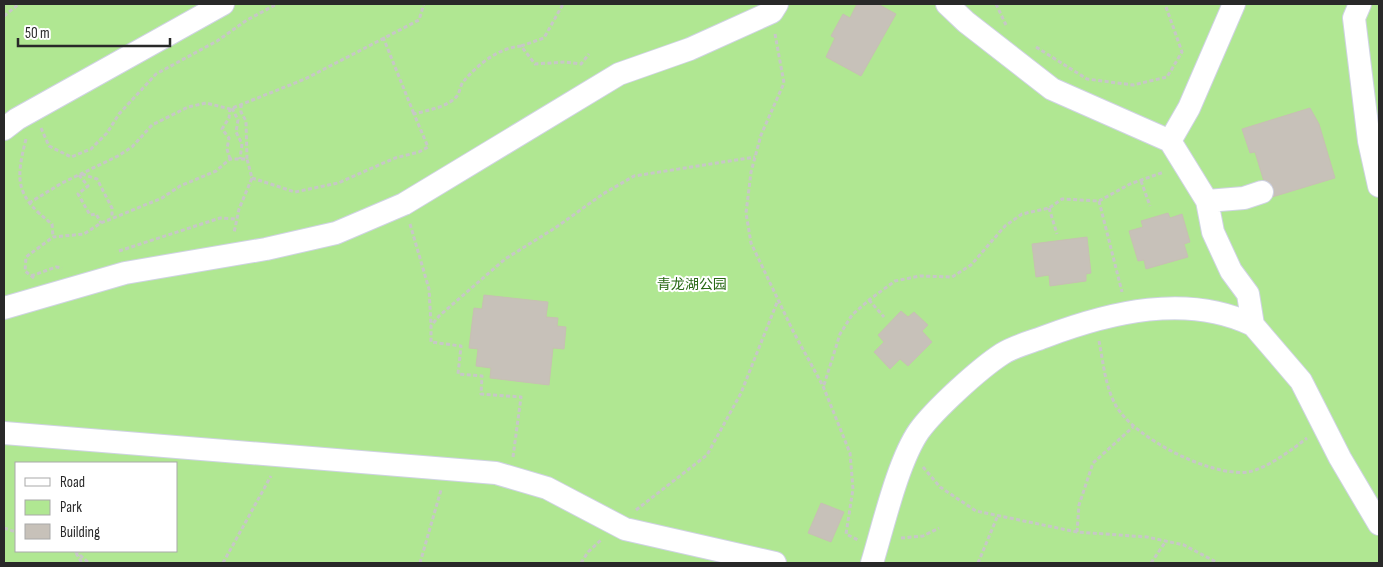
<svg xmlns="http://www.w3.org/2000/svg" width="1383" height="567" viewBox="0 0 1383 567" font-family="'Sofia Sans Condensed','Noto Sans SC',sans-serif">
<rect width="100%" height="100%" fill="#ece4d9"/>
<path fill="#b0e792" fill-rule="evenodd" d="M4,4h1375v559h-1375zM16,463h160v88h-160z"/>
<path fill="#c7c1b9" stroke="#c7c0b3" d="M857,4h21l18,10 -35,62 -35,-19 9,-19 -4,-2 12,-22 7,4z
M1310,108l9,16 16,54 -66,20 -14,-46 -5,1 -8,-24z
M1168,213l2,5 12,-4 8,28 -6,2 4,13 -42,12 -2,-9 -6,1 -9,-30 14,-4 -2,-6z
M1087,237l4,36 -5,1v7l-36,5 -1,-11 -13,2 -4,-33z
M484,295l64,7 -2,15 12,1 -1,8 9,1 -2,22 -11,-1 -4,37 -59,-7 1,-10 -15,-2 2,-17 -9,-1 5,-40 8,1z
M901,311l7,6 6,-5 14,13 -6,6 10,11 -24,24 -8,-7 -10,10 -16,-17 10,-10 -6,-7z
M821,503l23,9 -13,30 -23,-9z"/>
<g fill="none" stroke-linecap="round" stroke-linejoin="round">
<g stroke="#cfd3e3" stroke-width="24">
<path id="street" d="M947,4l19,18 86,67 118,52 19,-33 45,-104
M1360,4l-6,14 15,123 10,45
M4,129l13,-10 206,-115
M1170,141l37,60 6,31 18,39 17,23 5,31 48,56 39,77 39,66
M1207,201l37,-3 18,-6
M4,308l121,-35 141,-24 70,-16 68,-29 215,-130 71,-25 82,-37 5,-8
M4,433l492,40 51,15 78,41 150,34
M872,563c11,-36 26,-102 47,-132 16,-22 60,-62 83,-77 12,-8 29,-12 42,-17 66,-25 143,-44 209,-12"/>
</g>
<path stroke="#c7c7c7" stroke-width="3" stroke-dasharray="4 2.5" stroke-linecap="butt" d="M996,4l10,21
M4,16l15,-12
M775,34l9,49 -23,52 -10,37 -5,41 5,30 42,88 30,55 27,67 3,36 -7,45 12,6
M383,37l31,77
M521,46l23,-8 19,-34
M1036,47l51,32 46,6 34,-8 15,-25 -17,-48
M241,104v8l5,9 1,38
M232,108l6,12 -2,12 6,12 -2,15
M41,128l8,18 22,11 20,-8 16,-16 12,-19 37,-40 61,-33 30,-21 30,-16
M26,139c-11,43 -10,57 26,85l1,13
M230,159l-3,-10 2,-11 -7,-9 7,-11 1,-9 75,-30 114,-59 5,-16
M82,174l15,5 15,29v10
M79,175l9,11 -10,8 12,21 6,-1 5,9
M252,178l43,14 43,-9 57,-25 24,-6 9,-5 -14,-33c14,-4 34,-7 43,-18 3,-4 3,-10 6,-14 14,-17 35,-34 58,-36l14,18 30,-2 16,2 8,-10
M1141,181l9,25
M1099,201l23,91
M29,203l33,-20 56,-27 14,-9 20,-22 36,-18 18,-4 24,6
M1049,208l8,26
M410,224l19,65 2,36
M119,251l101,-33 16,1
M31,276l25,-9 6,1
M34,278l-9,-7 1,-14 27,-20 31,-3 17,-11 61,-25 18,-12 36,-15 14,-12h17l5,19 -13,31 -5,24
M869,300l15,17
M1099,341c4,20 6,44 16,63 17,33 95,73 133,68 18,-3 45,-23 59,-34
M824,385l16,-51 12,-19 17,-15 26,-19 25,-5 32,1 19,-12 34,-39 17,-12 27,-6 13,-9 37,2 31,-17 34,-12
M513,457l8,-60 -40,-3 1,-18 -24,-2 3,-28 -30,-4v-16l8,-10 66,-57 50,-31 48,-34 31,-18 121,-19
M923,467l17,20 36,24 101,21 70,5 37,8 34,18
M636,510l71,-55 34,-62 37,-93
M4,528l12,4
M1077,532l2,-27 14,-42 40,-36
M901,538l22,-2 16,-8
M75,551l14,12
M76,553l6,10
M223,563l48,-87
M420,563l21,-73
M581,563l7,-11 13,-12
M978,563l20,-48
M1151,563l15,-22"/>
<use href="#street" stroke="#fff" stroke-width="22"/>
</g>
<g text-anchor="middle" dominant-baseline="central" stroke-width="4" stroke-linejoin="round" paint-order="stroke">
<g font-size="14" fill="#286915" stroke="#fff">
<text x="692" y="284">青龙湖公园</text>
</g>
</g>
<rect width="1383" height="567" fill="none" stroke="#292929" stroke-width="10"/>
<rect x="15" y="462" width="162" height="90" fill="#ffffff" stroke="#a9a9a9"/>
<rect x="25" y="478" width="25" height="8" fill="#ffffff" stroke="#a9a9a9"/>
<text x="60" y="487" font-size="15" fill="#292929">Road</text>
<rect x="25" y="500" width="25" height="15" fill="#b0e792" stroke="#a9a9a9"/>
<text x="60" y="512" font-size="15" fill="#292929">Park</text>
<rect x="25" y="524" width="25" height="15" fill="#c7c1b9" stroke="#a9a9a9"/>
<text x="60" y="537" font-size="15" fill="#292929">Building</text>
<path d="M18 38v8h152v-8" fill="none" stroke="#292929" stroke-width="2.5"/>
<text x="25" y="38" font-size="15" fill="#292929" stroke="#ffffff" stroke-width="4" paint-order="stroke">50 m</text>
</svg>
